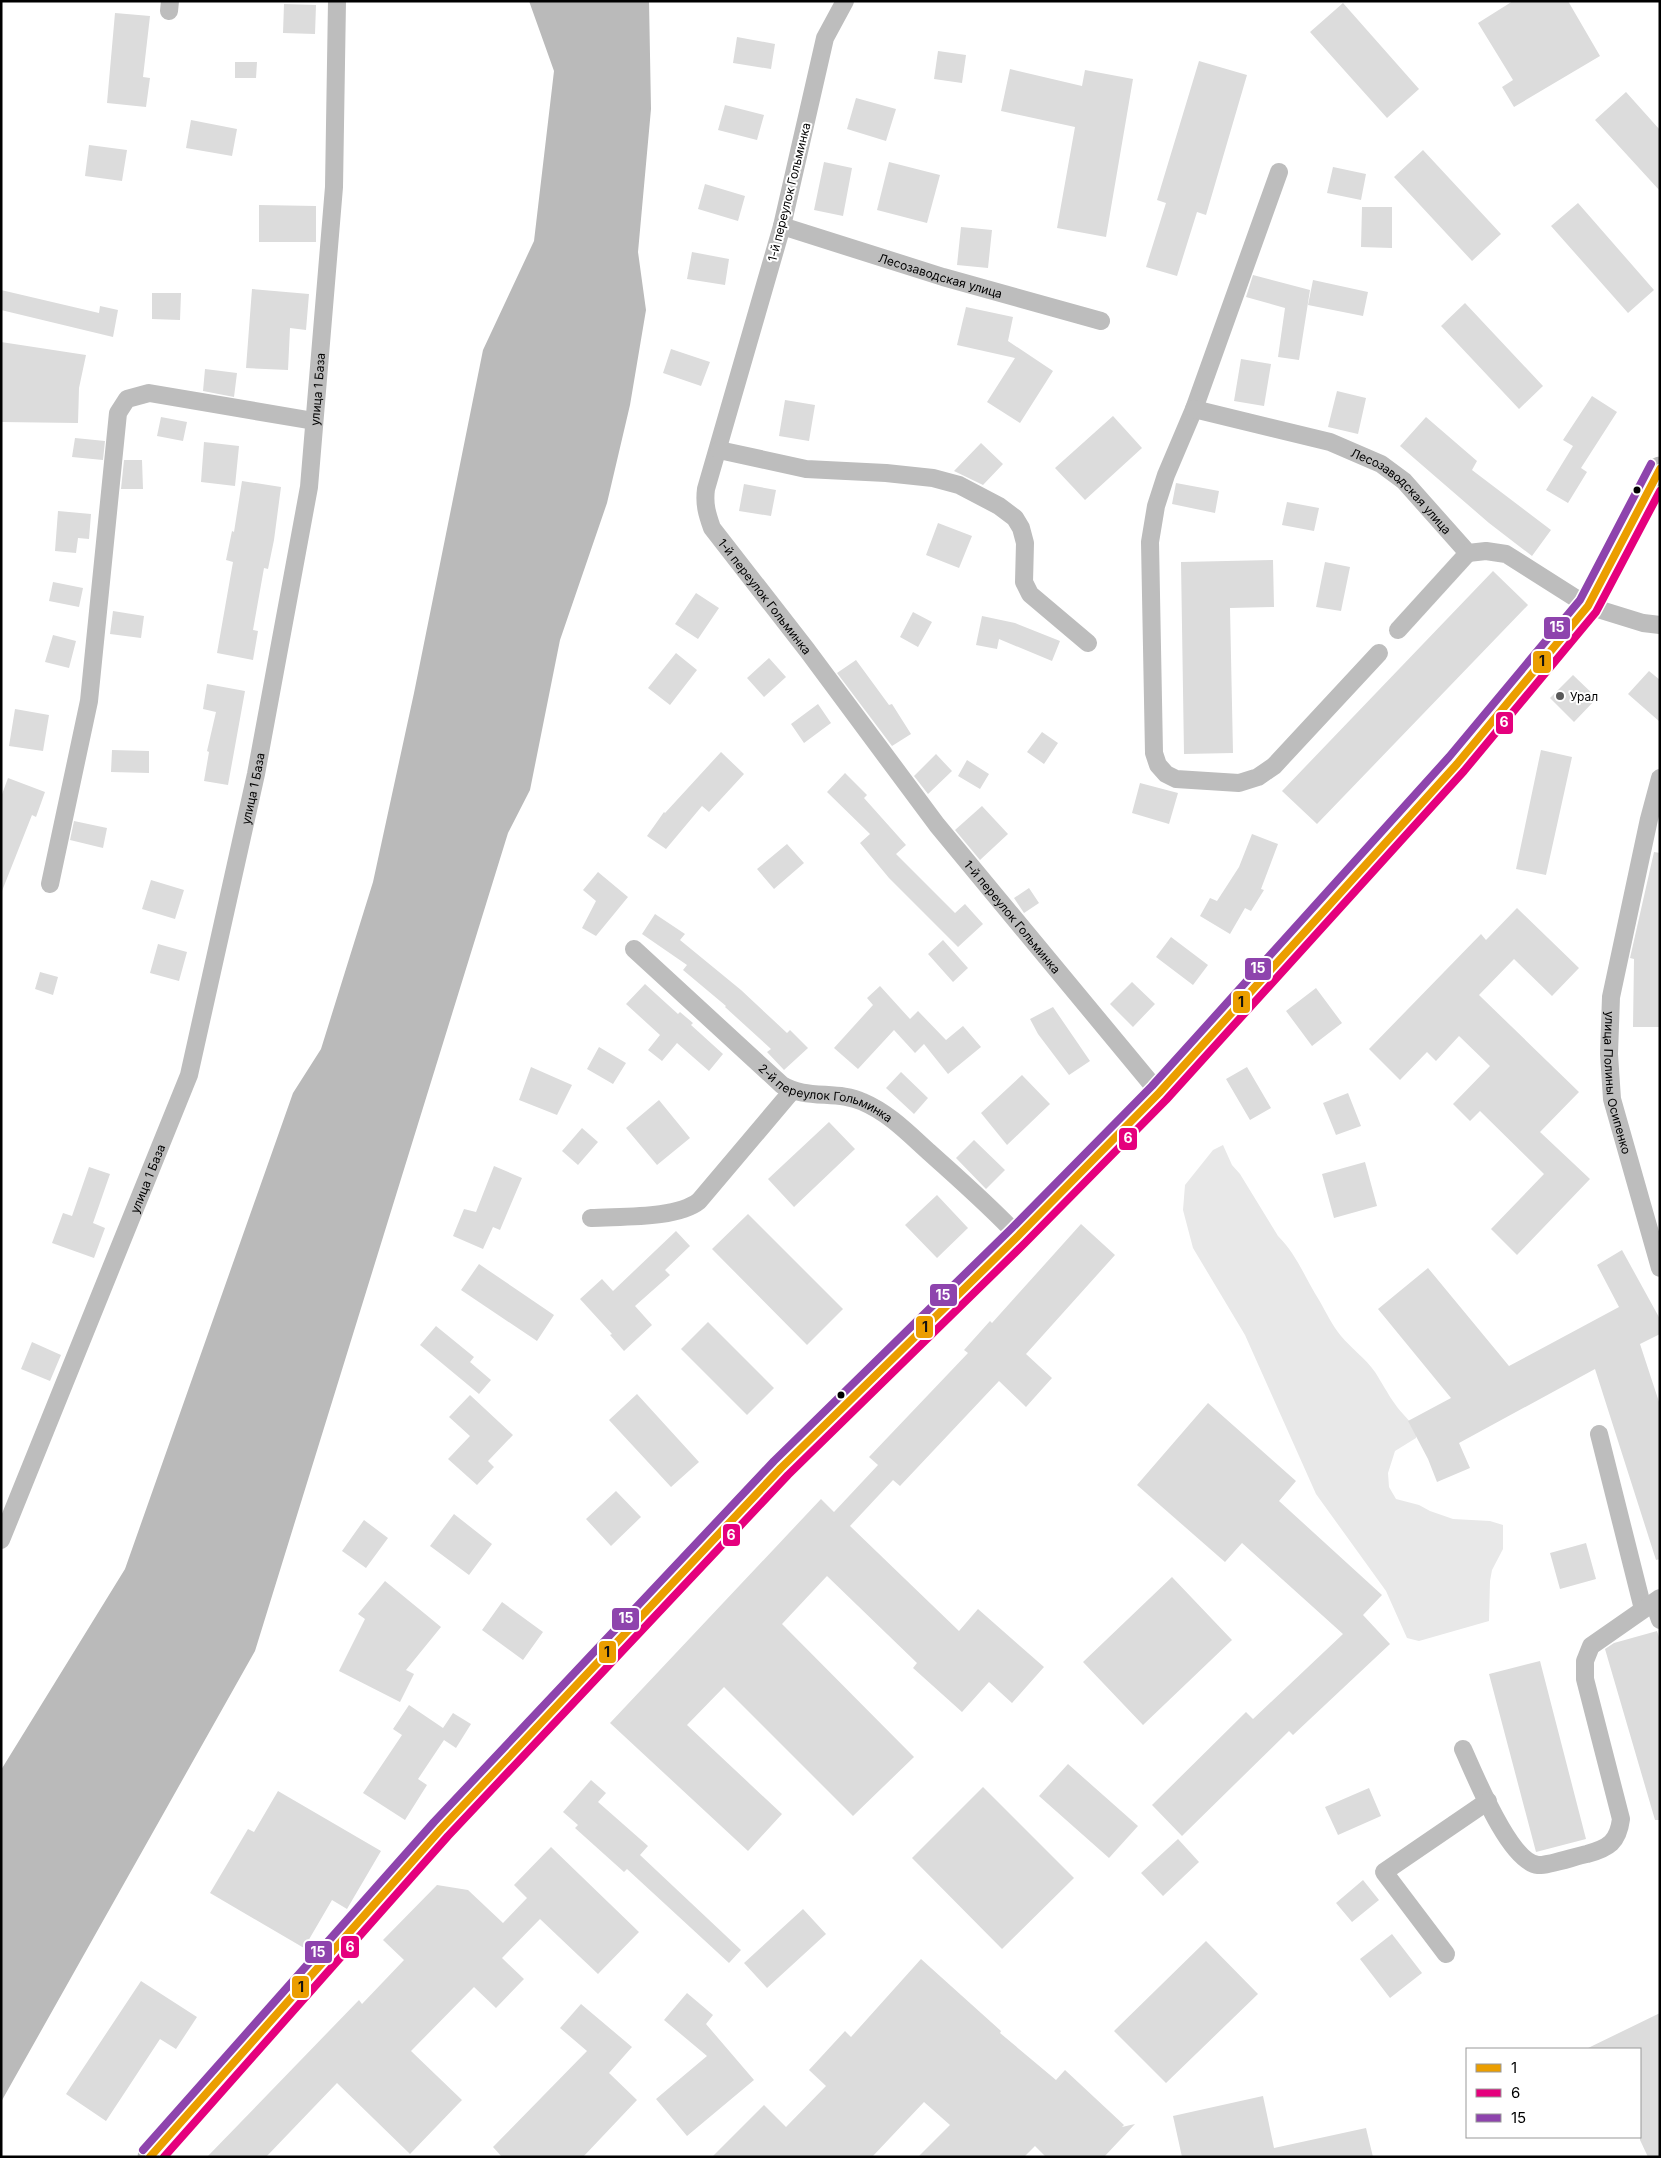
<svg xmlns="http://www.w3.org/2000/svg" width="1661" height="2158" viewBox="0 0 1661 2158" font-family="Inter,sans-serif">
<rect width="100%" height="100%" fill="#fff"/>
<path fill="#e8e8e8" d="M1223,1145l9,20 8,9 38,62c19,19 27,42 41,64 7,12 13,25 22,36 10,12 25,23 34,36 15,24 19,35 41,55v11l-21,13 -7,22 1,14 7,12 23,6 11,6 23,8 37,2 13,4v24l-11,21 -2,11 -1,40 -70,20 -12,-3 -21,-47 -70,-97 -71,-159 -52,-87 -10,-38 2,-25 28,-35z"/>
<path fill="#bababa" d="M529,1h120l2,108 -13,143 8,58 -16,95 -23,98 -47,137 -30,150 -22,43 -253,818 -254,451v-332l124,-201 168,-476 28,-44 52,-167 41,-189 69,-343 51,-109 20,-170z"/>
<path fill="#dcdcdc" d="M1513,1h55l32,55 -86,51 -12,-20 11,-7 -35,-57z
M1343,3l76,86 -32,29 -77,-86z
M284,4l32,1 -1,29 -32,-1z
M115,13l35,3 -7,61 7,1 -4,29 -39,-4z
M737,37l38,7 -4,25 -38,-6z
M938,51l28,4 -4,28 -28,-4z
M1199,61l48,14 -41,140 -9,-3 -20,64 -31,-9 20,-64 -9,-3z
M235,62h22l-1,16h-21z
M1010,69l72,17 3,-16 48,9 -27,158 -49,-9 18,-101 -74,-16z
M1626,92l34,38v61l-65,-71z
M856,98l40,11 -10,32 -39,-12z
M725,105l39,10 -7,25 -39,-10z
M191,120l46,9 -5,27 -46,-8z
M89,145l38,5 -5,31 -37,-5z
M1423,150l78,84 -29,27 -78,-84z
M824,162l28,6 -9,48 -29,-6z
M889,162l51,13 -13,48 -50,-13z
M1333,167l33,7 -5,26 -34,-7z
M705,184l40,12 -7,25 -40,-12z
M1578,203l76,87 -26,23 -77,-87z
M259,205l57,1v36h-57z
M1362,207h30v41l-31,-1z
M961,227l31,3 -4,38 -31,-3z
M692,252l37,7 -4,26 -38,-6z
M1253,275l57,15 -11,70 -21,-3 7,-49 -39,-11z
M1313,280l55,12 -5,24 -55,-11z
M252,289l57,5 -3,36 -16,-2 -2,42 -42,-2z
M1,290l98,23 1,-7 18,4 -5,27 -112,-27z
M152,293h29l-1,27 -28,-1z
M1465,303l78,83 -24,23 -78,-83z
M966,307l47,10 -5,24 45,30 -33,52 -33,-21 28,-44 -58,-13z
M1,342l85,13 -7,33 -1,35 -77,-1z
M671,349l39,13 -9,24 -38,-13z
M1241,359l30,5 -7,42 -30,-5z
M205,369l32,4 -3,24 -31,-6z
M1337,391l29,7 -8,36 -30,-7z
M1592,396l25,16 -36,56 6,4 -19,31 -22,-13 27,-44 -10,-6z
M785,400l30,5 -6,36 -30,-5z
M1113,416l29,32 -57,52 -30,-32z
M161,417l26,5 -4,19 -26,-5z
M1426,417l51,44 -5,9 79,60 -19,26 -43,-33 -89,-77z
M75,438l30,3 -2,19 -31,-3z
M204,442l35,4 -4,40 -34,-4z
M981,443l22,21 -20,21 -29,-14z
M124,460h18l1,29h-22z
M242,481l39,6 -7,53 -6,29 -4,-1 -11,62 5,1 -5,29 -36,-7 16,-91 -7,-2 6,-29 2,1z
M1176,483l43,8 -4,22 -43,-9z
M744,484l32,6 -5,26 -32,-5z
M1287,502l32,6 -5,23 -32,-6z
M58,511l33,3 -2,25 -11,-1 -2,15 -21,-2z
M938,523l34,13 -13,32 -33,-13z
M1273,560l1,47 -44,1 3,145 -49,1 -3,-192z
M1325,562l25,5 -9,44 -25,-4z
M1493,571l35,34 -211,219 -35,-33z
M53,582l30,6 -4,19 -30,-6z
M696,593l23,15 -21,31 -23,-15z
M113,611l31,5 -3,22 -31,-4z
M913,612l19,10 -14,25 -18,-10z
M982,616l33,7 45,18 -8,20 -53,-22 -2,10 -21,-4z
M53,635l23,6 -7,27 -24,-6z
M676,653l21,17 -27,35 -22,-17z
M769,658l17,19 -22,20 -17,-19z
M856,660l33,45 3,-1 19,30 -19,12 -55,-73z
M1649,671l11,9v42l-32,-28z
M1573,675l24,23 -23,24 -24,-24z
M207,684l38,7 -17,94 -24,-4 5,-29 -2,-1 9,-39 -13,-3z
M818,704l13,19 -27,20 -13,-19z
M15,709l34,6 -6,36 -34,-5z
M1042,732l16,11 -14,21 -17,-12z
M112,750l37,1v22l-38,-1z
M1541,750l31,7 -26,118 -30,-6z
M721,752l23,22 -35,38 -7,-6 -36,43 -19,-13 17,-24 1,1z
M936,754l16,17 -24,23 -14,-18z
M967,760l22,14 -9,15 -22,-13z
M845,773l22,22 -3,3 42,47 -10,9 59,59 10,-9 18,20 -25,23 -69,-69 -29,-35 10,-9 -43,-42z
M8,778l37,14 -9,25 -4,-2 -30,76 -1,-94z
M1140,783l38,10 -9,31 -37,-11z
M982,806l26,28 -28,26 -25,-30z
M74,821l33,7 -4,20 -33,-8z
M1252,834l26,10 -17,45 3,1 -13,21 -6,-3 -15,26 -30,-18 10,-18 7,3 22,-34z
M787,844l17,19 -30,26 -17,-20z
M1654,852l6,1v174h-27l1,-68 -4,-1z
M598,872l30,25 -32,39 -14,-8 14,-27 -13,-11z
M151,880l33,10 -9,29 -33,-10z
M1029,888l10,15 -15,10 -10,-15z
M1517,908l62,60 -27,28 -38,-37 -35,36 100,97 -39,40 50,47 -73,76 -26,-26 53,-55 -64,-63 -10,10 -17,-17 37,-38 -31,-30 -23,25 -9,-9 -27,28 -31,-31 112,-115 5,6z
M655,914l30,20 -5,6 61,50 46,43 3,-3 18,18 -24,22 -17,-18 4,-3 -46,-42 1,-1 -43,-36 4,-5 -45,-31z
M1171,937l37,28 -15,20 -37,-28z
M943,940l25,28 -15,14 -25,-28z
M158,944l29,8 -8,29 -29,-8z
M40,972l18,5 -5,18 -18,-6z
M1132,982l23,22 -22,23 -23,-23z
M645,984l33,30 2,-2 13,11 -2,2 32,29 -14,17 -32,-28 -15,18 -14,-11 12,-15 -34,-31z
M880,986l30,33 8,-8 28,29 17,-14 18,21 -33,27 -24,-30 -9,9 -21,-23 -36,39 -24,-21 39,-43 -6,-7z
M1316,988l26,35 -30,23 -26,-35z
M1053,1007l37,54 -21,14 -31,-41 -8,-15z
M599,1047l27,16 -13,21 -26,-15z
M531,1067l41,18 -15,30 -38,-15z
M1247,1067l24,41 -21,12 -24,-41z
M901,1072l27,26 -14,16 -28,-26z
M1022,1075l28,29 -43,41 -26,-32z
M1348,1093l13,33 -25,9 -13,-32z
M659,1100l31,38 -33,27 -31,-37z
M829,1122l26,27 -61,58 -26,-28z
M582,1128l16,14 -20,23 -16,-14z
M974,1140l31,30 -19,19 -30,-31z
M1365,1162l12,44 -43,12 -12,-44z
M494,1166l28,12 -22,52 -7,-3 -10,22 -30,-13 11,-27 12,3z
M89,1167l21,7 -17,49 12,5 -11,30 -42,-15 11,-30 9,3z
M937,1195l31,33 -31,30 -32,-33z
M748,1214l95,95 -36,36 -95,-96z
M1081,1224l34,31 -89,99 26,24 -26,29 -27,-26 -99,105 -7,-6 -43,46 109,105 19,-22 66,58 -32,36 -23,-21 -27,30 -49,-44 4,-5 -90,-87 -45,48 132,133 -61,59 -129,-129 -37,38 95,89 -34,37 -138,-128 211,-224 13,13 44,-47 -9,-8 99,-104 -4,-3 26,-29 2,2z
M676,1231l14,15 -25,24 5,5 -35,31 17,19 -28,26 -14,-16 2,-1 -32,-35 22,-20 11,12z
M1622,1250l38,69v15l-20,10 20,61v154l-4,1 -61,-191 -136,74 11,25 -33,14 -9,-23 -20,-38 43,-23 -73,-89 50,-41 81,98 110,-59 -22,-42z
M479,1264l75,51 -17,26 -76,-51z
M708,1322l66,66 -27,27 -66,-66z
M436,1326l38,31 -4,5 21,18 -12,14 -59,-49z
M32,1342l29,13 -11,26 -29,-12z
M637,1394l62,68 -28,25 -62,-67z
M470,1395l43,40 -25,26 6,6 -17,18 -29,-26 22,-23 -21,-19z
M1208,1403l88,78 -17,20 103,94 -19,20 27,29 -97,91 -4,-4 -107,105 -30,-31 94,-93 7,7 90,-85 -101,-91 -17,19 -88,-77z
M616,1491l25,26 -30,29 -25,-27z
M454,1514l38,30 -23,31 -39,-29z
M364,1520l24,18 -22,30 -24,-17z
M1586,1543l10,36 -36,10 -10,-36z
M1172,1577l60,63 -89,85 -60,-63z
M385,1581l56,46 -35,43 8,4 -14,28 -61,-31 26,-52 -7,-5z
M502,1602l41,30 -20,28 -41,-30z
M1657,1631l3,9v180h-5l-50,-171 9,-6z
M1540,1661l46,178 -50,13 -47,-178z
M409,1705l34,23 10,-15 18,11 -15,24 -12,-8 -26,39 9,6 -22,35 -42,-27 39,-58 -9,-6z
M1068,1764l70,62 -29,32 -70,-62z
M591,1780l15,13 -8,9 50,44 -8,9 101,95 -12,13 -102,-94 -3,3 -49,-44 3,-3 -15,-13z
M983,1787l91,91 -72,71 -90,-91z
M1369,1788l12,28 -43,19 -13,-28z
M278,1791l103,60 -34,58 -15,-9 -28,48 -94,-55 38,-64 6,3z
M1178,1839l21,23 -36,34 -22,-23z
M551,1847l88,85 -41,42 -58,-55 -38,39 22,21 -28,29 -22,-21 -63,64 51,49 -52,54 -73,-71 -71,74h-59l152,-157 3,4 42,-44 -21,-20 54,-55 31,5 35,33 24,-25 -13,-13z
M1363,1880l16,20 -27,22 -16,-19z
M803,1909l23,25 -59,54 -23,-25z
M1392,1934l30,39 -32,25 -30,-39z
M1206,1941l52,53 -92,89 -52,-52z
M921,1959l80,72 -1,2 56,47 9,-10 59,55 -2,2 13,-3 -31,33h-58l-11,-11 -11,11h-106l32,-32 -26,-23 -52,55h-160l52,-52 22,22 40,-41 -17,-16 36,-39 6,6z
M141,1981l56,36 -21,32 -16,-10 -54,82 -40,-27z
M687,1993l26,22 -7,9 48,56 -67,56 -31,-37 51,-43 -43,-36z
M581,2004l51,43 -23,26 28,27 -54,57h-81l-9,-10 94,-96 -27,-23z
M1660,2013v144h-12l-8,-17v-91h-54z
M1263,2096l11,52 92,-20 7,29h-191l-9,-41z"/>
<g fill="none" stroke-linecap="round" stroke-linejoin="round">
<g stroke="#bdbdbd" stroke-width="18">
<path id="s1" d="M845,1l-20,37 -43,188 -76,263c-2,15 1,25 6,39l95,122 130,175 222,268"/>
<path d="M169,11l1,-10"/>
<path d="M1279,172l-85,237 -28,66 -10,31 -6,36 4,211 4,12 8,9 10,5 63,4 19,-6 16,-11 105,-113"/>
<path id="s2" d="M782,226l161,51 158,44"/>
<path id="s3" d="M1194,409l136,33 51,22 23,17 64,72 18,-2 20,3 82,52 55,17 17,2"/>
<path d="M719,450l87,19 80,4 47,5 26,7 40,21 16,12 6,10 4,15 -1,39 6,12 58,49"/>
<path d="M1398,630l70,-77"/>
<path id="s4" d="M1660,778l-11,41 -38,178 -2,57 3,45 48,169"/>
<path d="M50,884l39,-183 29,-288 9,-14 22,-6 165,28"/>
<path id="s5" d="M634,949l148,136c24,15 56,5 81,17 26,11 46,32 66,50 31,28 61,54 89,84"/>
<path d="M591,1218c29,-2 86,1 108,-17l93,-110"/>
<path d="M1599,1434l44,175"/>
<path id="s6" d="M1,1540l188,-465 67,-301 53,-287 25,-300 3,-186"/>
<path d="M1654,1603l6,17"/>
<path d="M1463,1749c12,26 46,113 75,116 10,1 38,-9 49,-11 22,-6 31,-12 34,-35l-36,-140v-18l6,-15 69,-48"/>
<path d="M1446,1954l-62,-82 104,-71"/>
</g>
<path stroke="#bfbfbf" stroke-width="25" d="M150,2157l291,-328 340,-361 237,-232 141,-143 298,-329 131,-158 72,-137"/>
<g stroke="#fff" stroke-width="11">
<path id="bus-1" d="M150,2157l291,-328 340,-361 237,-232 141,-143 298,-329 131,-158 72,-137"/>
</g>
<g stroke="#fff" stroke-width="11">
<path id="bus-2" d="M164,2157l284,-321 340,-361 237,-232 141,-143 298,-329 132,-159 64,-121"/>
</g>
<g stroke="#fff" stroke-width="11">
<path id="bus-3" d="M143,2150l291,-328 340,-361 237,-232 141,-143 297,-329 131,-157 71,-136"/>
</g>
<use href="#bus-1" stroke="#eb9e00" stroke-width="8"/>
<use href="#bus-2" stroke="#e5007d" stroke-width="8"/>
<use href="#bus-3" stroke="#8e44ad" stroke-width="8"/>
</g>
<g fill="#000" stroke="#fff" stroke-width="2">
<circle cx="1637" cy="490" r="4.5"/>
<circle cx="841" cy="1395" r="4.5"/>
</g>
<circle fill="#595959" stroke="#fff" stroke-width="2" cx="1560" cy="696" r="5"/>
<g text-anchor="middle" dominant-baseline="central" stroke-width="4" stroke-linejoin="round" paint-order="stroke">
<g font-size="12" fill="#000" stroke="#fff">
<text transform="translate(789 192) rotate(-76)">1-й переулок Гольминка</text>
<text stroke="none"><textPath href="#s2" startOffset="166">Лесозаводская улица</textPath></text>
<text stroke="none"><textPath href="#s6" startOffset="1200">улица 1 База</textPath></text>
<text stroke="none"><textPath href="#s3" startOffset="228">Лесозаводская улица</textPath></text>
<text stroke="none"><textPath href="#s1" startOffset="635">1-й переулок Гольминка</textPath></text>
<text stroke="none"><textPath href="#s6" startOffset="795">улица 1 База</textPath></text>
<text stroke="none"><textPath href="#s1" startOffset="1040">1-й переулок Гольминка</textPath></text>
<text stroke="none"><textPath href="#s4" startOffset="311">улица Полины Осипенко</textPath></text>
<text stroke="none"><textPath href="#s5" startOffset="245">2-й переулок Гольминка</textPath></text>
<text stroke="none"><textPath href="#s6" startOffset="390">улица 1 База</textPath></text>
</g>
<g font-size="12" fill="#000" stroke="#fff" text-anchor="start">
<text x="1570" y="696">Урал</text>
</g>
</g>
<g stroke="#fff" stroke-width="2">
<rect x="1543" y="616" width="28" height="24" rx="5" fill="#8e44ad"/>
<rect x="1532" y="650" width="20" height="24" rx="5" fill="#eb9e00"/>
<rect x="1495" y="711" width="19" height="24" rx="5" fill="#e5007d"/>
<rect x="1244" y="957" width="28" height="24" rx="5" fill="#8e44ad"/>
<rect x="1232" y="990" width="19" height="24" rx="5" fill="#eb9e00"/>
<rect x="1118" y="1127" width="20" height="24" rx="5" fill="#e5007d"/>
<rect x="929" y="1283" width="29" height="24" rx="5" fill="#8e44ad"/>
<rect x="915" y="1315" width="19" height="24" rx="5" fill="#eb9e00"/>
<rect x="722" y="1523" width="19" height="24" rx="5" fill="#e5007d"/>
<rect x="611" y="1607" width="29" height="24" rx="5" fill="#8e44ad"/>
<rect x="598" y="1640" width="19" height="24" rx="5" fill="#eb9e00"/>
<rect x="340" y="1935" width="20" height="24" rx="5" fill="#e5007d"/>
<rect x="304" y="1940" width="29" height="24" rx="5" fill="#8e44ad"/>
<rect x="291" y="1975" width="19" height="24" rx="5" fill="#eb9e00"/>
</g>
<g font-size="14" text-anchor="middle" font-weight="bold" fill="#fff">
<text x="1557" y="632">15</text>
<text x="1504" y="727">6</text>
<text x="1258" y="973">15</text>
<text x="1128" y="1143">6</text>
<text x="943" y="1300">15</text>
<text x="731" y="1540">6</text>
<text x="626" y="1623">15</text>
<text x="350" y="1952">6</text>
<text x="318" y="1957">15</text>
</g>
<g font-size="14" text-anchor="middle" font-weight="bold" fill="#111">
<text x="1542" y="666">1</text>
<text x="1241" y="1007">1</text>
<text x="925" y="1332">1</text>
<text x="607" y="1657">1</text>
<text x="301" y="1992">1</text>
</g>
<rect width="1661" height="2158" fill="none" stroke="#000000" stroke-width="5"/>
<rect x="1466" y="2048" width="175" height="90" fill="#ffffff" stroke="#999999"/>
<rect x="1476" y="2064" width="25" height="8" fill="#eb9e00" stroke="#999999"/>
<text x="1511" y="2073" font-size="15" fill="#000000">1</text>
<rect x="1476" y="2089" width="25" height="8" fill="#e5007d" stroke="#999999"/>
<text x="1511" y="2098" font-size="15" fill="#000000">6</text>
<rect x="1476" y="2114" width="25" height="8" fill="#8e44ad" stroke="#999999"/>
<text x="1511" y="2123" font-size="15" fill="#000000">15</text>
</svg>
